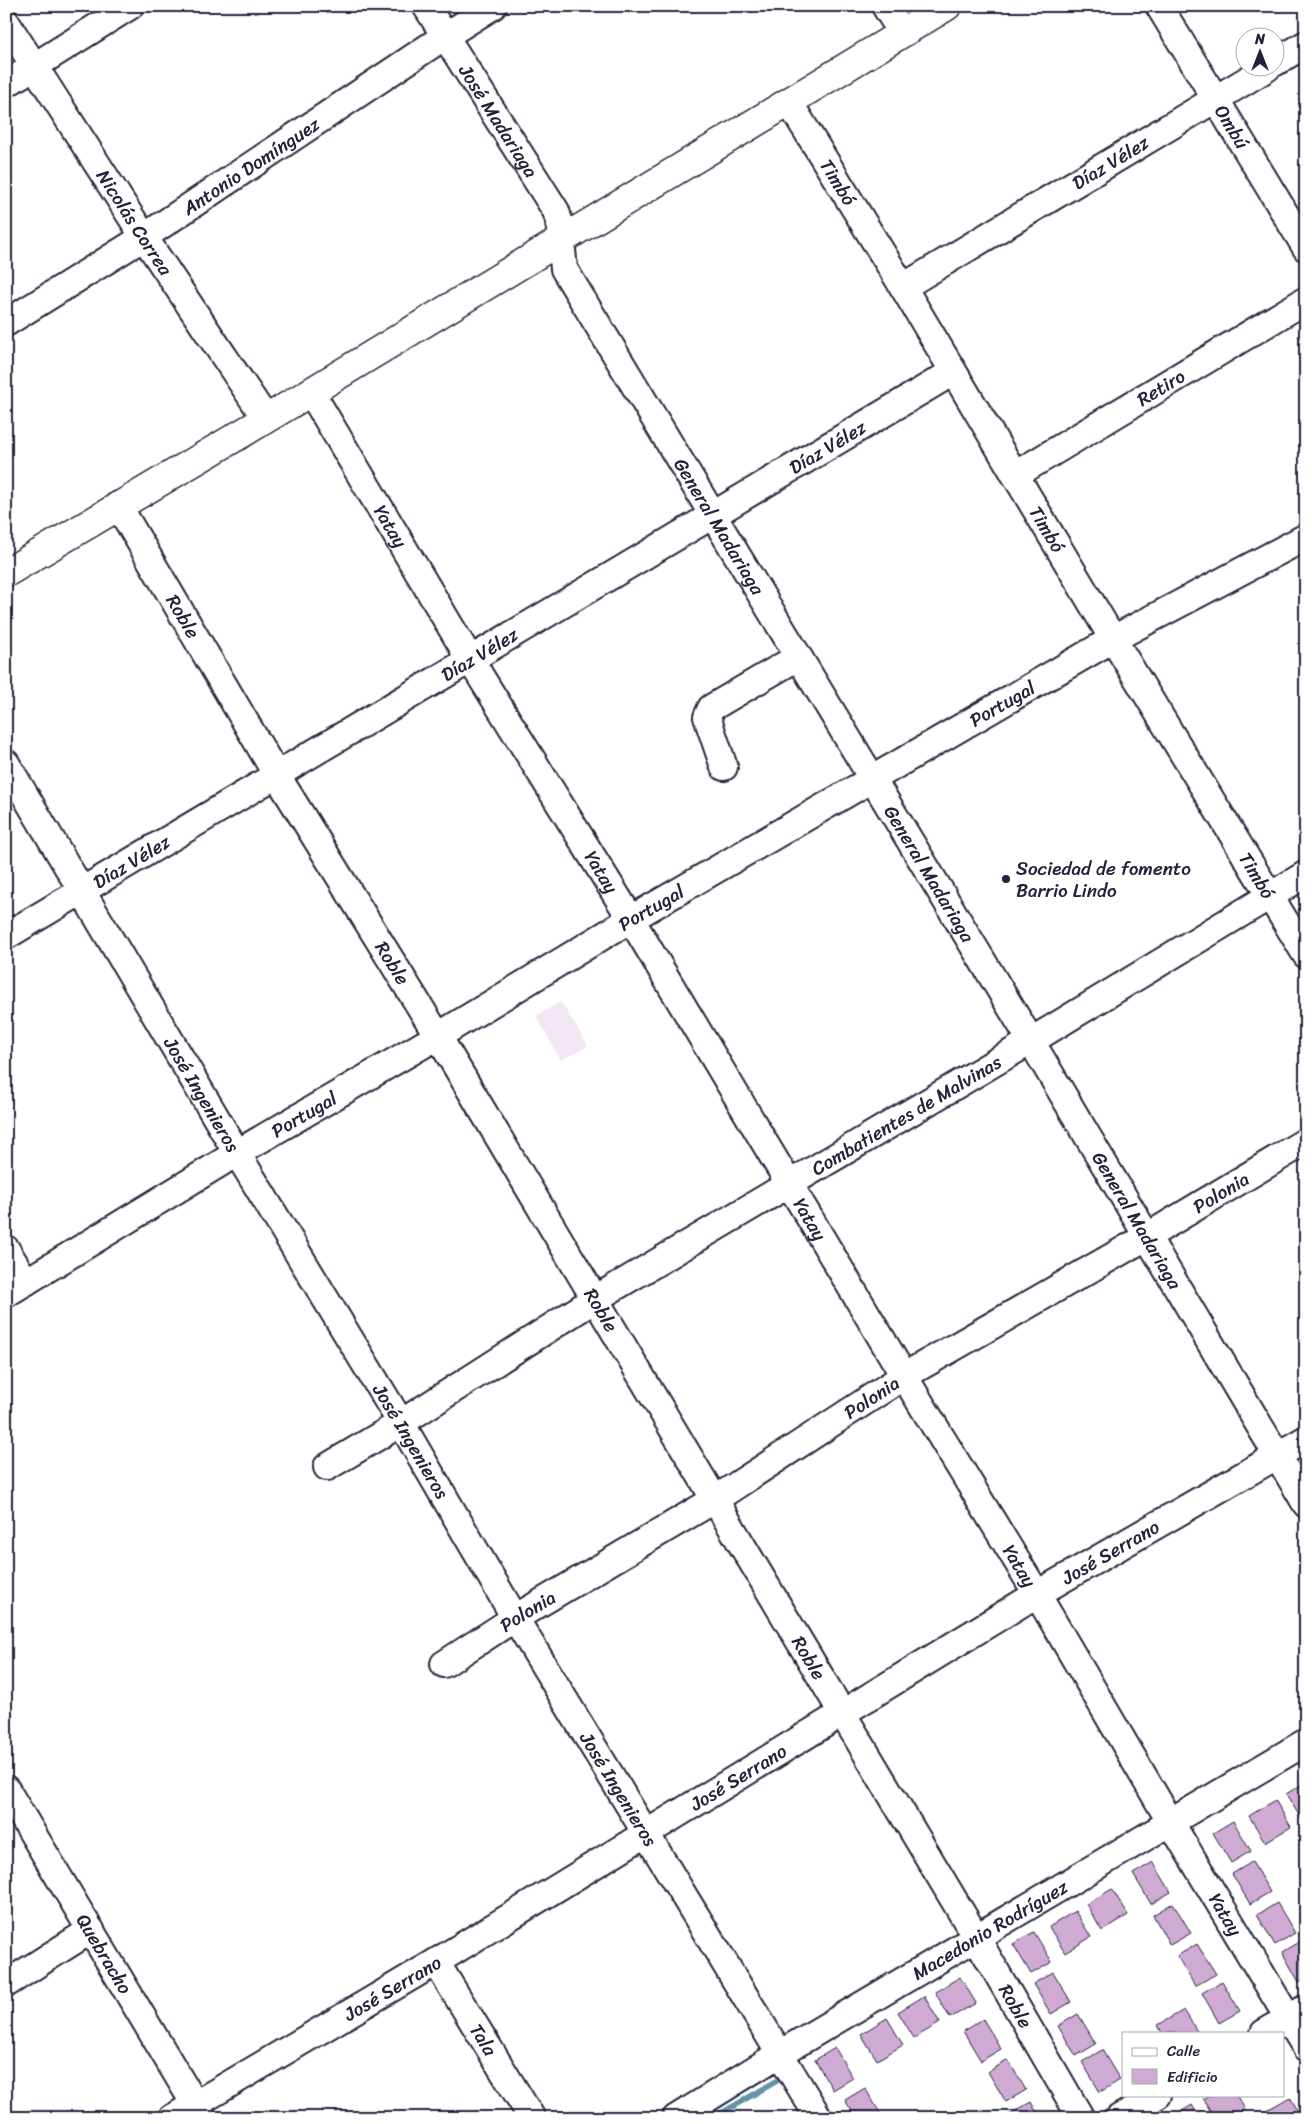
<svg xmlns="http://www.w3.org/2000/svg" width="1312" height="2124" viewBox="0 0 1312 2124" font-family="Sriracha,sans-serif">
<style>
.built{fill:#f1e6f2}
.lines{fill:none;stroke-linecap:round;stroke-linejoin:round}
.stream{stroke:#6493a8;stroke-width:5.5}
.building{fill:#cfabd4;stroke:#22223b}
.minor-casing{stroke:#22223b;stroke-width:30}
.major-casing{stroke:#22223b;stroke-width:31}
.minor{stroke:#fff;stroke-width:26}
.major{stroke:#fff;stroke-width:28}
.poi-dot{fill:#22223b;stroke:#fff;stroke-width:2}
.labels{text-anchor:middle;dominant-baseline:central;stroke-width:4;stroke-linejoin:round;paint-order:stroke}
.street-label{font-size:19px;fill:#22223b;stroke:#fff}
.poi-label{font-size:19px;fill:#22223b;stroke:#fff;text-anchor:start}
</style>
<rect width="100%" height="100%" fill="#fff"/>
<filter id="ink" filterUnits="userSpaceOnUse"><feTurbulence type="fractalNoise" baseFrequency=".02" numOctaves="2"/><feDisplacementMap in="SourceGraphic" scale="10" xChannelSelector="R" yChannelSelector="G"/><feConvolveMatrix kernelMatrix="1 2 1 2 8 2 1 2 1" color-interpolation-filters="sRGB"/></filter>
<g filter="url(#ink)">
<!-- built -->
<path class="built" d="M561,1002L588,1046L561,1060L536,1016Z"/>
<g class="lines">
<!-- stream -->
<path class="stream" d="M713,2118L780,2079"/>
</g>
<!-- building -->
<path class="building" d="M1306,1782V1818L1302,1820L1286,1794Z
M1275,1800L1291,1827L1265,1842L1249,1816Z
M1233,1821L1251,1851L1231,1863L1213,1833Z
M1153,1862L1171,1892L1151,1904L1133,1874Z
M1252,1862L1270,1892L1250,1904L1232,1874Z
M1112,1889L1128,1915L1102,1931L1086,1904Z
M1173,1903L1191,1933L1170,1945L1153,1915Z
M1277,1903L1295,1933L1275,1945L1257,1915Z
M1075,1911L1091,1937L1065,1953L1049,1927Z
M1034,1932L1052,1962L1031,1974L1013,1944Z
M1302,1940L1306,1947V1978L1299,1982L1282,1952Z
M1197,1944L1216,1974L1195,1986L1177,1956Z
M1053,1972L1071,2002L1051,2014L1033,1984Z
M960,1977L976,2003L950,2018L935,1992Z
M1222,1981L1240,2011L1219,2023L1202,1993Z
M924,1996L940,2023L914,2038L898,2012Z
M1184,2010L1198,2033H1162L1158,2025Z
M1078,2014L1096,2044L1076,2056L1058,2026Z
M887,2018L903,2045L877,2060L861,2034Z
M983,2019L1001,2049L981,2061L963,2031Z
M835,2048L853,2078L833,2090L815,2060Z
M1102,2050L1120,2080L1100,2092L1082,2062Z
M1008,2060L1026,2090L1006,2102L988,2072Z
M865,2088L883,2118H856L845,2100Z
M1209,2095H1236L1245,2109L1231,2118H1215L1203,2099Z
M1290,2097L1302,2118H1275L1269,2109Z
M1031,2102L1040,2118H1005V2117Z
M1192,2105L1200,2118H1171Z"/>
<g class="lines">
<defs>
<g id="minor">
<path id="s1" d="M426,6L556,211L559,221L564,269L1031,1041L1306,1504"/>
<path d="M885,6L902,33"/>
<path id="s2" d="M1159,6L1306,248"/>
<path id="s3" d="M6,22L144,237L266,419"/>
<path d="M1274,63L1306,44"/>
<path d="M6,84L130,6"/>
<path id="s4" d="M789,102L903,287L1113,639L1306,955"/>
<path id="s5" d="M903,287L1267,68"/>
<path id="s6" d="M6,323L144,237L445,36L493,6"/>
<path id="s7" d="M311,392L471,661L631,919L904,1376L1037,1594L1171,1823L1306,2048"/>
<path id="s8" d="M1015,475L1306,300"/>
<path id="s9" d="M118,505L276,774L438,1036L976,1937L1081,2118"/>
<path id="s10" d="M6,763L237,1153L401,1423L515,1618L819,2118"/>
<path d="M724,767L707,717L711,708L798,657"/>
<path id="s11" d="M6,936L953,372"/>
<path d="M6,1249L26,1282"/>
<path id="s12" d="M6,1294L237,1153L438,1036L631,919L1113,639L1306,537"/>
<path id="s13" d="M327,1467L401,1423L595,1299L1031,1041L1306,874"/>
<path id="s14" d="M444,1664L515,1618L714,1500L904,1376L1148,1236L1306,1141"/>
<path id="s15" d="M6,1789L203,2118"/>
<path id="s16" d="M436,1962L532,2118"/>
<path d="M6,1984L91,1930"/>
<path d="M1264,2033L1306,2008"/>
<path id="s17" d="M172,2118L436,1962L1037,1594L1306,1439"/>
<path id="s18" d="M676,2118L781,2053L1306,1742"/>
<path d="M1119,2118L1158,2095"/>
</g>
<path id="major" d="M6,573L266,419L947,6"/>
</defs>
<!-- minor casing -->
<use href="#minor" class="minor-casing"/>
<!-- major casing -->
<use href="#major" class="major-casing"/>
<!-- minor -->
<use href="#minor" class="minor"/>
<!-- major -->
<use href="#major" class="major"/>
</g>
</g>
<!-- markers -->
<circle class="poi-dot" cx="1006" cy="879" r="5"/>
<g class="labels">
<!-- street labels -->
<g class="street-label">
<text stroke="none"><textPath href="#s1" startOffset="136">José Madariaga</textPath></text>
<text stroke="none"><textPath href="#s2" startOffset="141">Ombú</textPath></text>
<text stroke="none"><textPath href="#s5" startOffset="242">Díaz Vélez</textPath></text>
<text stroke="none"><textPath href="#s6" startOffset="291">Antonio Domínguez</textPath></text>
<text stroke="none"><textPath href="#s4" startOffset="94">Timbó</textPath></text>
<text stroke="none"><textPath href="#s3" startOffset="238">Nicolás Correa</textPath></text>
<text stroke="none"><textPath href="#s8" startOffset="170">Retiro</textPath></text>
<text stroke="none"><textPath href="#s11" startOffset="956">Díaz Vélez</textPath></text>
<text stroke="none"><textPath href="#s7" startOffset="156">Yatay</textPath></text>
<text stroke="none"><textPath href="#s1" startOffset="602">General Madariaga</textPath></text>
<text stroke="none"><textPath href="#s4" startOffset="499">Timbó</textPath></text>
<text stroke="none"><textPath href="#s9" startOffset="129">Roble</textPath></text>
<text stroke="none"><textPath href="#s11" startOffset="551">Díaz Vélez</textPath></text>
<text stroke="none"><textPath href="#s12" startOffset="1158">Portugal</textPath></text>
<text stroke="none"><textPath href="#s11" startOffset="146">Díaz Vélez</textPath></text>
<text stroke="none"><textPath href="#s7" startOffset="561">Yatay</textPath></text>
<text stroke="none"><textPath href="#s1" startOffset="1008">General Madariaga</textPath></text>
<text stroke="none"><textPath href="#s4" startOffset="904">Timbó</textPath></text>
<text stroke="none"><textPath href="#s12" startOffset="752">Portugal</textPath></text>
<text stroke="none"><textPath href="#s9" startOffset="534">Roble</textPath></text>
<text stroke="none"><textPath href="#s10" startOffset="385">José Ingenieros</textPath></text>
<text stroke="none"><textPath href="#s12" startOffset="348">Portugal</textPath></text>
<text stroke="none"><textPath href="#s13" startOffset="678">Combatientes de Malvinas</textPath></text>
<text stroke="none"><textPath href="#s14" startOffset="909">Polonia</textPath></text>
<text stroke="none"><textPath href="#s7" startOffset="966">Yatay</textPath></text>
<text stroke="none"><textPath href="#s1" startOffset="1412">General Madariaga</textPath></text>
<text stroke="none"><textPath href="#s9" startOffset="939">Roble</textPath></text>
<text stroke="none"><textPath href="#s14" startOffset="504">Polonia</textPath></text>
<text stroke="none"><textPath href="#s10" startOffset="790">José Ingenieros</textPath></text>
<text stroke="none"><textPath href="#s17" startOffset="1096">José Serrano</textPath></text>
<text stroke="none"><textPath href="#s7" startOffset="1371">Yatay</textPath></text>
<text stroke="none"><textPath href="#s14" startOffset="99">Polonia</textPath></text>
<text stroke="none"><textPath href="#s9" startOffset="1344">Roble</textPath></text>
<text stroke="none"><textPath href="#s17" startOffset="661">José Serrano</textPath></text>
<text stroke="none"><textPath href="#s10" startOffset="1195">José Ingenieros</textPath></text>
<text stroke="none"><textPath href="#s7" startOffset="1776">Yatay</textPath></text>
<text stroke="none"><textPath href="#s18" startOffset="366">Macedonio Rodríguez</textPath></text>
<text stroke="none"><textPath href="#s15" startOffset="192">Quebracho</textPath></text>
<text stroke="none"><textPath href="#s17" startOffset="256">José Serrano</textPath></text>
<text stroke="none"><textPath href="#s9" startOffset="1749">Roble</textPath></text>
<text stroke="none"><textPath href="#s16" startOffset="91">Tala</textPath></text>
</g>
<!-- poi labels -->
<g class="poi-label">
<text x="1016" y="868">Sociedad de fomento<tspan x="1016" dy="22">Barrio Lindo</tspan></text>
</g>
</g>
<!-- margin -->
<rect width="1312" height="2124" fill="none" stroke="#fff" stroke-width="25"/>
<rect x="12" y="12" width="1287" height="2099" fill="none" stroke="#22223b" stroke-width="2" filter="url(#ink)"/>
<!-- legend -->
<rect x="1122" y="2032" width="162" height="65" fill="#ffffff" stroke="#a7a7b1"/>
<rect x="1132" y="2048" width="25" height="8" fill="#ffffff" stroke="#a7a7b1"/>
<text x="1167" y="2056" font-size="15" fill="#22223b">Calle</text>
<rect x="1132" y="2069" width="25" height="15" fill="#cfabd4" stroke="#a7a7b1"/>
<text x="1167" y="2082" font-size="15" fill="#22223b">Edificio</text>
<!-- north arrow -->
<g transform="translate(1260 52)"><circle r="24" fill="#ffffff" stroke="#a7a7b1"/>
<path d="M0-4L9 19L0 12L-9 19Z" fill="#22223b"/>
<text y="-8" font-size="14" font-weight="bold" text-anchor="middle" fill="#22223b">N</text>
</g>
</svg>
